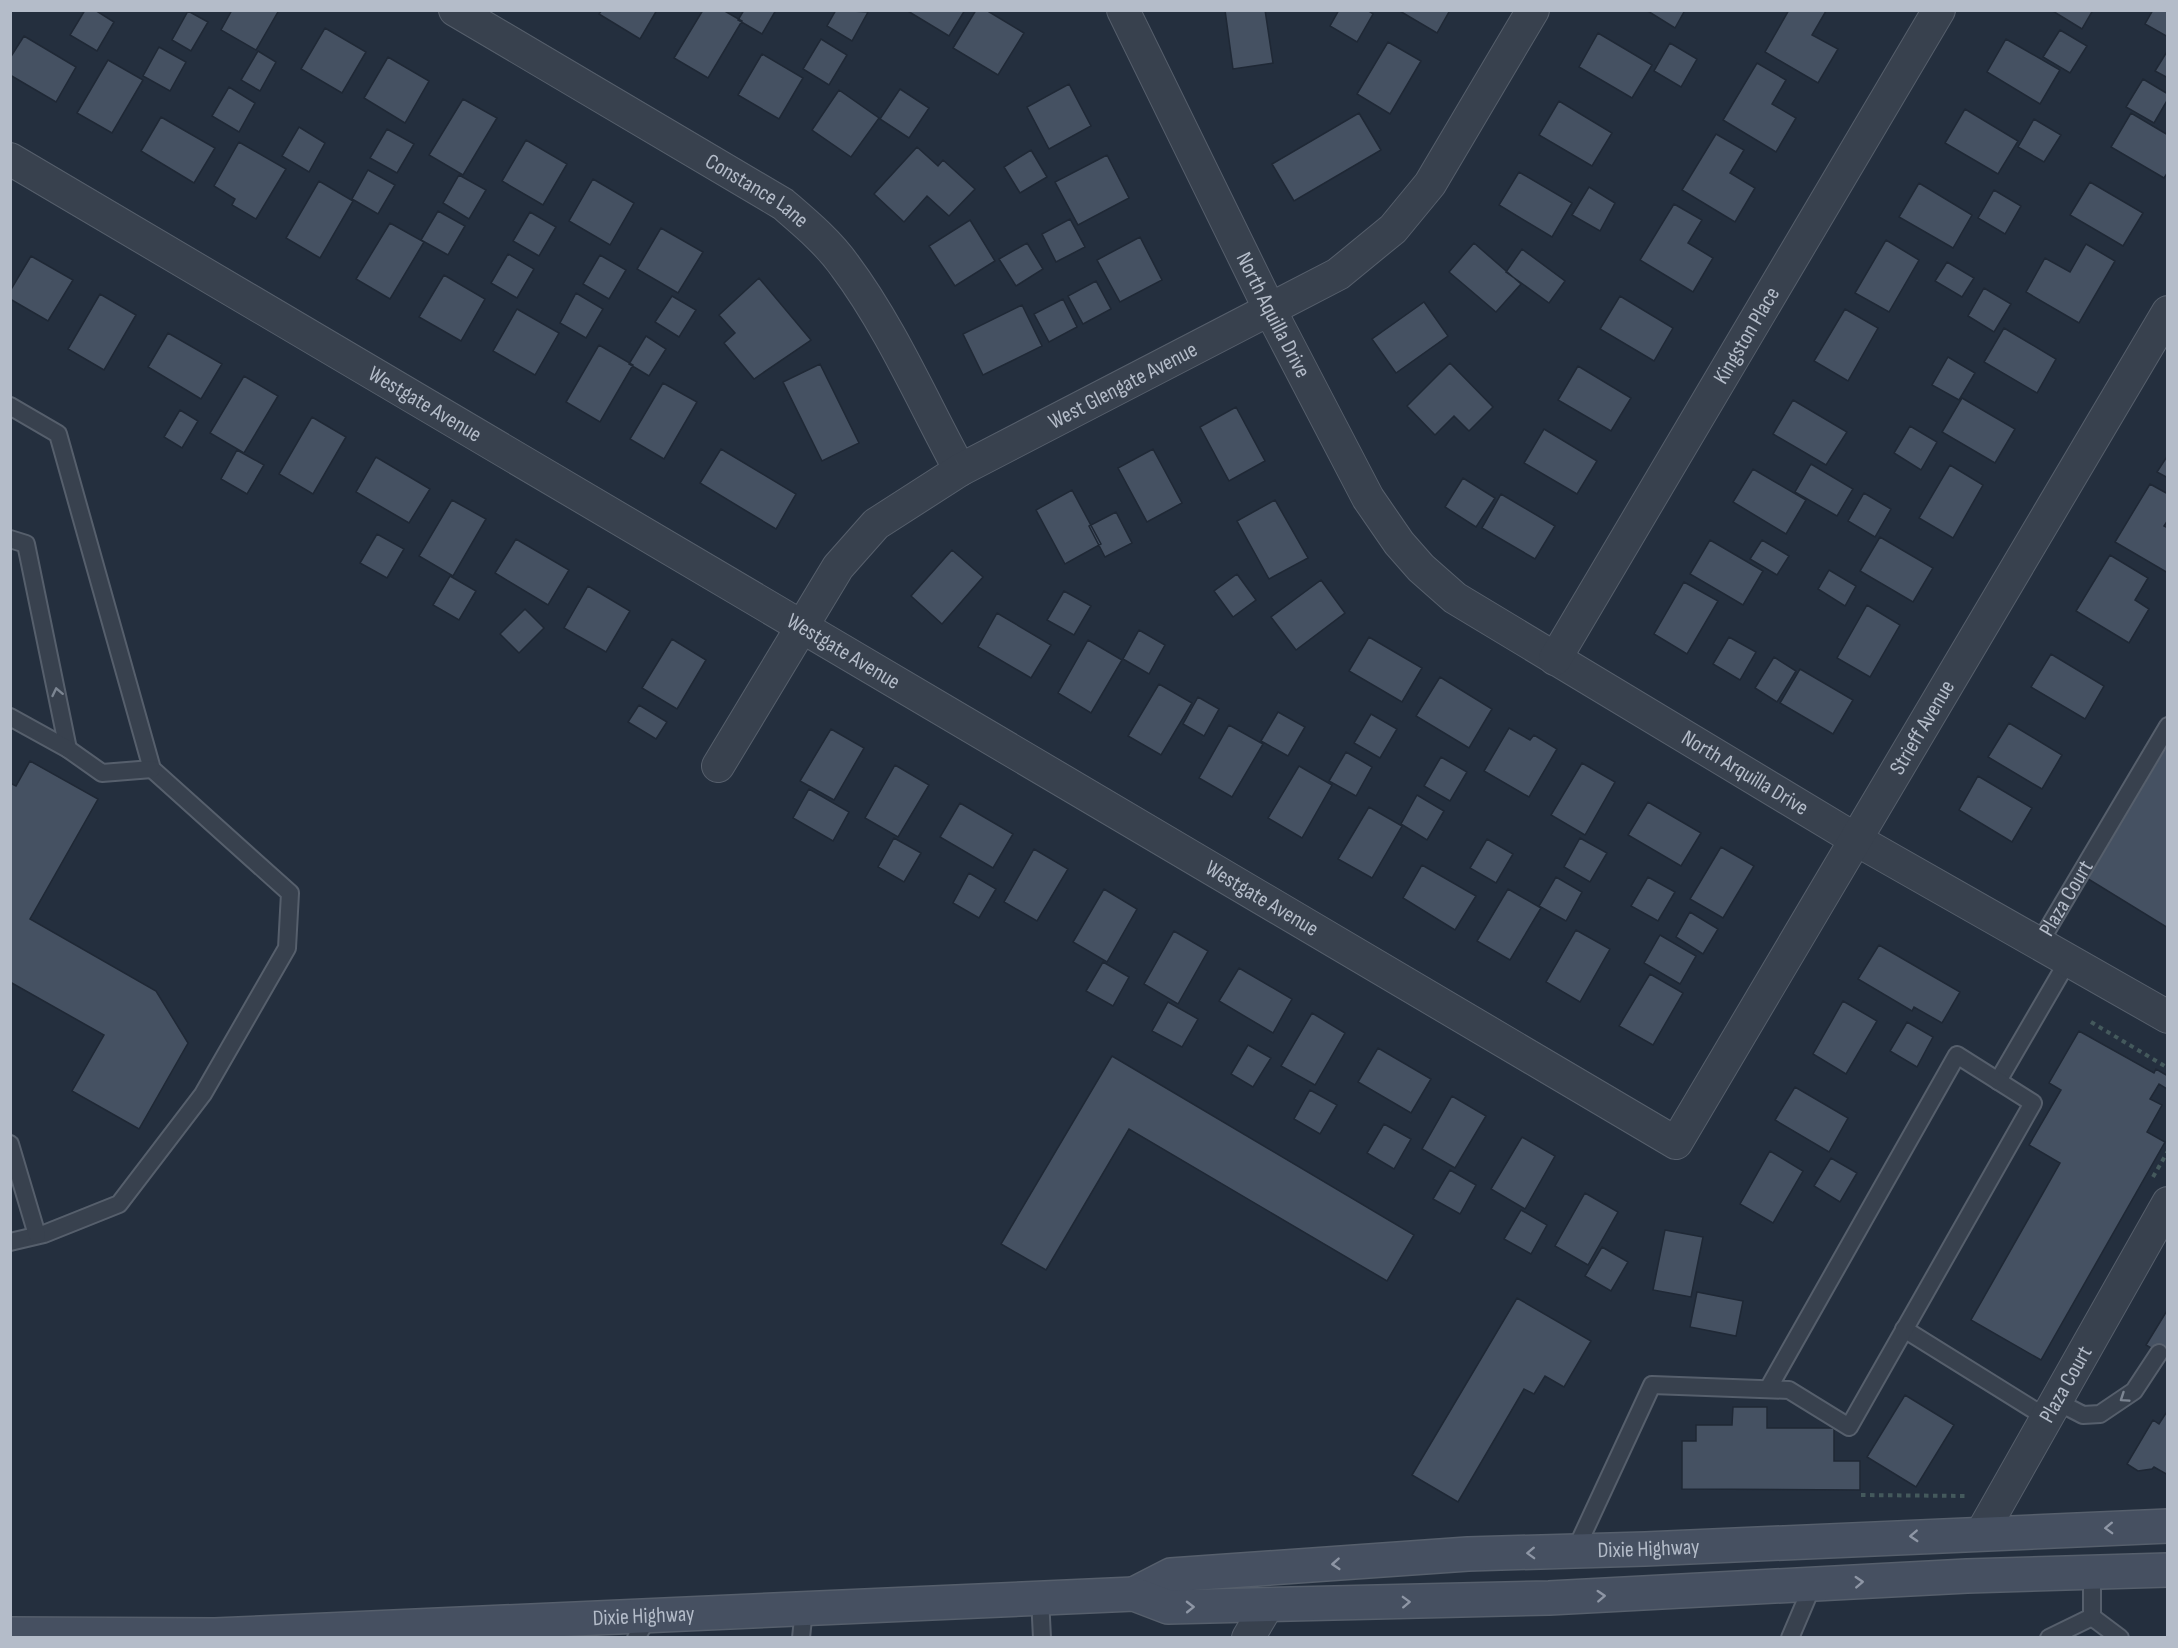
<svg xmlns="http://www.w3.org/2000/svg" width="2178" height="1648" viewBox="0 0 2178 1648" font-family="'Sofia Sans Condensed',sans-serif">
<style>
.building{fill:#455162;stroke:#1f2835;stroke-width:1.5}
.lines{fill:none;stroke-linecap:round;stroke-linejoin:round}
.lane-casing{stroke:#565f6c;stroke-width:20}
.street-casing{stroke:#565f6c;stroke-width:34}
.secondary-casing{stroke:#565f6c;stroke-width:36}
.path{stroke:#44595c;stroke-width:4;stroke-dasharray:4.5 4.5;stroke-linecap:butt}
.lane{stroke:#38414e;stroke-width:16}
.street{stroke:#38414e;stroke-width:32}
.secondary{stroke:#465061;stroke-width:33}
.oneway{stroke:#7c8592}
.oneway2{stroke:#8e96a5}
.labels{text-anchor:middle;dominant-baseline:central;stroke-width:4.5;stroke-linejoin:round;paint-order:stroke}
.street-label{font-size:22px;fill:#b4bcc9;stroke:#1d2633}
</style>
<rect width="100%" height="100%" fill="#242f3e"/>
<!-- building -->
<path class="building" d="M85,10H95L114,22L97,51L70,35Z
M232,10H279L256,50L221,30Z
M602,10H657L640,39L599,14Z
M703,10H723L742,21L708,78L674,58Z
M744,10H776L762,34L738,20Z
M836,10L868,12L852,41L827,26Z
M906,10H965L949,36Z
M976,10H986L1024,33L998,75L953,48Z
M1225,10H1265L1273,63L1233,69Z
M1339,10H1367L1373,14L1357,42L1330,26Z
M1398,10H1450L1437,33Z
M1646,10H1685L1675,28Z
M1789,10L1826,11L1812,35L1838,49L1818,83L1765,52Z
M2051,10H2093L2082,29Z
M2153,10H2168V37L2145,24Z
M188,11L208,22L191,51L172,40Z
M325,28L366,52L342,93L301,69Z
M2060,30L2087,46L2070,73L2043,57Z
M1598,33L1652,65L1632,98L1579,67Z
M24,36L76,67L56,102L10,75V58Z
M821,39L847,55L829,85L803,69Z
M2006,39L2060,70L2040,104L1987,72Z
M1388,42L1421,61L1390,114L1357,94Z
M1670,43L1697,59L1681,87L1654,71Z
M159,47L186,62L170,91L143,76Z
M2168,50V78L2155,71Z
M258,51L276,62L260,91L241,80Z
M762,54L803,78L779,119L738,95Z
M388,57L429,81L405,123L364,98Z
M108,60L143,80L112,133L77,113Z
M1757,63L1786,80L1772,104L1796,118L1776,152L1723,120Z
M2143,79L2168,94V99L2154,123L2126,107Z
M1069,84L1091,126L1049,149L1027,107Z
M229,87L255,103L239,132L212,116Z
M900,89L929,108L909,138L880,119Z
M839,90L879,118L851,157L812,130Z
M463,99L497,118L463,175L429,155Z
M1559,101L1612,133L1592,166L1539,135Z
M1965,109L2018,141L1998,174L1945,143Z
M1359,113L1381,150L1294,201L1272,164Z
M2131,113L2168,135V172L2164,178L2111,147Z
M161,117L215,148L194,183L141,151Z
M2034,119L2061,135L2044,162L2018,147Z
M299,127L325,143L309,172L282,156Z
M387,129L414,144L397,173L370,158Z
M1716,134L1744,150L1730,173L1755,188L1735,222L1682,190Z
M526,140L567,164L543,205L502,181Z
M239,142L286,169L256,219L232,205L235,199L214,186Z
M917,147L938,166L943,160L975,189L949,216L927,196L904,222L874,194Z
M1031,150L1047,177L1020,193L1004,167Z
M1107,155L1129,198L1078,225L1055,182Z
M368,170L395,185L378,214L352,199Z
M1519,172L1572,203L1552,237L1499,205Z
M459,175L486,190L469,219L443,203Z
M593,179L634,203L610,245L569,221Z
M319,181L353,201L320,258L286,238Z
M2090,182L2143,213L2123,246L2070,215Z
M1919,183L1972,215L1953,248L1899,217Z
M1589,187L1615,203L1600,231L1572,215Z
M1994,190L2021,206L2005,234L1978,218Z
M1674,204L1702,220L1688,243L1713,258L1693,292L1640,260Z
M438,211L465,226L448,255L421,240Z
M530,212L556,227L539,256L513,241Z
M1070,219L1085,247L1056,262L1042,234Z
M970,220L995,261L955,286L929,246Z
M390,223L424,242L390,299L356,279Z
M661,228L703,252L678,293L637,269Z
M1140,237L1162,280L1120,302L1097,260Z
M1886,240L1919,260L1889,312L1855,293Z
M1027,243L1043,269L1016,286L999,259Z
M1474,243L1521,284L1496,312L1449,272Z
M2086,244L2115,261L2079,323L2026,292L2045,258L2070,272Z
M1522,249L1565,281L1549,303L1506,272Z
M508,254L534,269L517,298L491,283Z
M600,255L626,270L609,299L583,284Z
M31,256L73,280L48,321L10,299V291Z
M1947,262L1974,278L1962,297L1935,281Z
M444,275L485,299L461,341L419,317Z
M759,278L811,340L754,379L724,343L735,333L719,315Z
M1096,281L1111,309L1083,324L1068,296Z
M1984,288L2011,304L1994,332L1968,316Z
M576,293L603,309L586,338L560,323Z
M100,294L136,315L104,370L68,349Z
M672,296L696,310L679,337L655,322Z
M1620,296L1673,328L1654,361L1600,329Z
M1063,299L1077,327L1049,342L1034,314Z
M1424,302L1448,336L1396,373L1372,339Z
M1022,305L1042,346L983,375L963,334Z
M517,309L559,333L535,375L493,351Z
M1845,309L1878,328L1848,381L1814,361Z
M2004,328L2056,359L2037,393L1984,362Z
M168,333L222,364L201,399L148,367Z
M646,336L666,349L649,376L629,364Z
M599,345L633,365L600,422L566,402Z
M1948,357L1975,373L1959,400L1932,385Z
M1450,363L1493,407L1469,431L1454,416L1435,435L1407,406Z
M820,364L859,443L822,461L783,382Z
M1578,366L1631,398L1611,431L1558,400Z
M244,376L278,396L244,453L210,433Z
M663,383L697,402L664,459L630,439Z
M1962,398L2015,429L1995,463L1942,432Z
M1793,400L1847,432L1826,465L1773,434Z
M1236,407L1265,461L1229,481L1200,427Z
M180,410L198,421L182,448L164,437Z
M312,417L346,437L313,494L279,474Z
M1910,426L1937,442L1921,470L1894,453Z
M1544,429L1597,461L1577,494L1524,463Z
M721,449L796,494L776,529L700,483Z
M1153,449L1182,503L1147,522L1118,468Z
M237,450L264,465L247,494L221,479Z
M2168,455V478L2157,472Z
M376,457L430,489L409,523L356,492Z
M1811,464L1853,489L1837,516L1795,492Z
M1950,465L1983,485L1953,538L1919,518Z
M1753,469L1806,500L1786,534L1733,502Z
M1463,478L1495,498L1476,527L1445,507Z
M2150,484L2168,494V520L2164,526L2168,528V573L2115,542Z
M1072,490L1101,544L1065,564L1036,510Z
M1864,493L1891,509L1875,537L1848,521Z
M1501,494L1555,526L1535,559L1482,528Z
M452,500L486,519L453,576L419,556Z
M1275,500L1308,558L1269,579L1237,521Z
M1116,512L1132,543L1105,557L1089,526Z
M377,534L404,549L387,578L360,563Z
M1880,537L1933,568L1913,602L1860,571Z
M516,539L569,570L548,605L495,573Z
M1710,540L1763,571L1743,605L1690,574Z
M1762,540L1789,556L1777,575L1750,559Z
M952,550L983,577L942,624L911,596Z
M2110,555L2148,578L2135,600L2149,609L2129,643L2076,611Z
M1829,570L1856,586L1845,606L1818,589Z
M1237,574L1256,600L1233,617L1214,591Z
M450,576L476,591L459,620L433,605Z
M1321,580L1345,613L1296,650L1271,617Z
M1684,582L1718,601L1687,654L1654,634Z
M588,586L630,611L606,652L564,628Z
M1064,591L1091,606L1074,635L1047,620Z
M1867,605L1900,625L1870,677L1837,658Z
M525,609L544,628L519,653L500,634Z
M997,613L1051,645L1031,678L978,647Z
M1139,630L1165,645L1149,674L1123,659Z
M1369,637L1422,668L1402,702L1349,671Z
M1729,637L1756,652L1740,680L1713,664Z
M672,639L706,660L677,709L642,688Z
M1088,640L1122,660L1091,713L1058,693Z
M2051,654L2104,686L2085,719L2031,687Z
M1774,657L1796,671L1777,702L1755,688Z
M1800,669L1853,700L1833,734L1780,703Z
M1440,677L1492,709L1469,748L1416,716Z
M1159,684L1192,703L1161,755L1128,736Z
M1198,697L1219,709L1204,736L1183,724Z
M639,705L667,722L656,739L628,722Z
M1278,712L1305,727L1288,756L1261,741Z
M1371,714L1397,729L1380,758L1354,743Z
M2009,723L2062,755L2042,789L1988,757Z
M1229,725L1263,744L1232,797L1199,778Z
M1509,728L1530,740L1534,735L1557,749L1529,797L1484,771Z
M831,729L864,748L834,800L800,781Z
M2168,738V928L2085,877Z
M1346,752L1372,767L1356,796L1329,781Z
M1441,757L1467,772L1450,801L1424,786Z
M30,761L98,799L30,919L156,991L188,1043L139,1129L72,1091L104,1035L10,982V783L16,786Z
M1582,763L1615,782L1585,835L1551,815Z
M895,765L929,785L898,837L865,818Z
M1299,766L1332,785L1302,838L1268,818Z
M1978,776L2032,808L2012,842L1959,810Z
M809,789L849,812L833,841L793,818Z
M1417,795L1444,811L1427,840L1401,824Z
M1648,802L1701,833L1681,866L1628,835Z
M960,803L1013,834L993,868L940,837Z
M1369,807L1402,826L1372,878L1338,859Z
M894,838L921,853L904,882L878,867Z
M1580,838L1607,853L1590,882L1564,867Z
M1487,839L1513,854L1496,883L1470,868Z
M1721,847L1754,866L1723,918L1690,899Z
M1034,849L1068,869L1037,921L1004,902Z
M1422,865L1476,896L1455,930L1403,898Z
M969,873L996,889L979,918L953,903Z
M1556,877L1582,892L1566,921L1539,906Z
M1648,877L1675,892L1658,921L1631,906Z
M1104,889L1137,909L1107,962L1073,942Z
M1508,889L1541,908L1510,960L1477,941Z
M1690,912L1718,929L1703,954L1676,937Z
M1576,930L1610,949L1580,1002L1546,982Z
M1174,931L1208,951L1178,1004L1144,984Z
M1660,935L1696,956L1680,984L1644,963Z
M1879,945L1960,992L1942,1023L1914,1007L1912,1011L1858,979Z
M1103,962L1129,977L1113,1006L1086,991Z
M1239,968L1292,999L1273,1033L1219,1001Z
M1650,974L1683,993L1653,1045L1619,1026Z
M1843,1001L1877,1021L1846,1074L1813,1054Z
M1168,1002L1198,1019L1182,1047L1152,1031Z
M1312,1013L1345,1033L1315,1085L1281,1066Z
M1907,1022L1933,1037L1917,1067L1890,1051Z
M2079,1031L2154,1073L2156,1069L2168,1076L2167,1089L2159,1084L2150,1099L2162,1105L2147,1132L2165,1142L2041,1360L1971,1320L2060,1163L2029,1145L2061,1090L2049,1083Z
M1248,1045L1271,1058L1253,1087L1231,1074Z
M1378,1048L1431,1079L1411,1113L1358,1082Z
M1112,1056L1414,1235L1387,1281L1129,1129L1046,1270L1001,1244Z
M1795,1087L1848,1118L1829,1152L1775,1120Z
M1310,1090L1337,1105L1320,1134L1294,1119Z
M1452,1096L1486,1116L1455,1168L1422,1149Z
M1384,1124L1411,1139L1394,1169L1367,1153Z
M1522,1137L1555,1156L1525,1209L1491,1189Z
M1770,1151L1803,1171L1773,1223L1740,1204Z
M1831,1158L1857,1173L1840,1202L1814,1186Z
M1450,1170L1476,1185L1460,1214L1433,1199Z
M1585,1193L1618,1212L1588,1265L1555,1246Z
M1521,1210L1547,1225L1531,1254L1504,1239Z
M1665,1230L1703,1237L1691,1297L1653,1290Z
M1602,1247L1628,1262L1611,1291L1585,1276Z
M1697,1292L1743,1301L1736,1336L1690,1327Z
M1517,1298L1591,1341L1564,1387L1545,1376L1534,1394L1524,1389L1458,1502L1412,1475Z
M2168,1309V1358L2146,1345Z
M1905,1395L1954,1425L1916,1487L1867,1457Z
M1733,1407H1767V1428H1834V1461H1860V1490L1682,1489V1441H1696V1425H1732Z
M2168,1410V1475L2154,1467L2152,1469L2138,1471L2127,1464L2153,1420L2159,1424Z"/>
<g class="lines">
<defs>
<g id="lane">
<path d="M10,406L58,434L152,769L290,893L287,948L203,1094L119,1204L44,1234L10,1242"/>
<path d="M10,539L26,544L68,749"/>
<path d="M10,717L68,749L102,773L152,769"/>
<path id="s1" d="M2040,942L2168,726"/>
<path d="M1998,1081L2069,959"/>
<path d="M10,1144L37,1235"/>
<path d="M1904,1329L2047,1418"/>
<path d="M2056,1401L2083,1415L2100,1414L2134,1391L2159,1353"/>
<path d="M1575,1551L1652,1385L1789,1390L1849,1427L2033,1103L1957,1055L1768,1389"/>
<path d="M1040,1598L1042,1638"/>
<path d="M2092,1617L2120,1638"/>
<path d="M636,1638L649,1616"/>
<path d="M801,1638L804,1609"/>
<path d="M1790,1638L1813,1584"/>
<path d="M2049,1638L2092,1617V1571"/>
</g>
<g id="street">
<path id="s2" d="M455,10L783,204C805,223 828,242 845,266C890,326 924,404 960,470"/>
<path id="s3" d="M1123,10L1269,308L1368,498L1399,543L1421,568L1455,598L1855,839L2168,1017"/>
<path id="s4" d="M10,159L1676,1143L2168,312"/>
<path id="s5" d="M1555,659L1939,10"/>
<path id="s6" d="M718,766L838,567L876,524L960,470L1338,274L1393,229L1430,184L1533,10"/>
<path id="s7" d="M1981,1534L2168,1203"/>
<path d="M1248,1638L1267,1606"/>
</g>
<g id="secondary">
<path id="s8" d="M1134,1594L1171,1575L1468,1554L1645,1549L2168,1526"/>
<path id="s9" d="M10,1634L215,1635L1134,1594L1168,1607L1549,1598L1967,1576L2168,1570"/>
</g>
</defs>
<!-- lane casing -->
<use href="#lane" class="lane-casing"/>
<!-- street casing -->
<use href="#street" class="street-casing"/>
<!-- secondary casing -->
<use href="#secondary" class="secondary-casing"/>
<!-- path -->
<path class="path" d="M2091,1022L2168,1068
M2153,1177L2168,1151
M1861,1495L1968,1496"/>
<!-- lane -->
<use href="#lane" class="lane"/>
<!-- street -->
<use href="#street" class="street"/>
<!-- secondary -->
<use href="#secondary" class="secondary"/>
</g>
<!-- one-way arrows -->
<defs><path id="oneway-chevron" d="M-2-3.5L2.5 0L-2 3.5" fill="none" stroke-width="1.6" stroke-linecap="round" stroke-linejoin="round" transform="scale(1.5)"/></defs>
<g class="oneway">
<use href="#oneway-chevron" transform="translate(57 692) rotate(-102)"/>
<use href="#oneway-chevron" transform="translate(2124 1398) rotate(146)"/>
</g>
<g class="oneway2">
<use href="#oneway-chevron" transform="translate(2109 1528) rotate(178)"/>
<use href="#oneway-chevron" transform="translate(1914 1536) rotate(177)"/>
<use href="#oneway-chevron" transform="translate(1531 1553) rotate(178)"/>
<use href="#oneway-chevron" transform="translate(1336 1564) rotate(176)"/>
<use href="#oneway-chevron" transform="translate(1859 1582) rotate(-3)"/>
<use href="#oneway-chevron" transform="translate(1601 1596) rotate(-3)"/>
<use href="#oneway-chevron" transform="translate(1406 1602) rotate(-2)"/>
<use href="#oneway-chevron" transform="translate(1190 1607) rotate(-1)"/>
</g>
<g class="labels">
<!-- street labels -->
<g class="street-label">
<text stroke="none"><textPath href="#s2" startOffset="352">Constance Lane</textPath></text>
<text stroke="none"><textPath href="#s3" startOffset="340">North Aquilla Drive</textPath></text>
<text stroke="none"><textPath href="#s5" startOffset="376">Kingston Place</textPath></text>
<text stroke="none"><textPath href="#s6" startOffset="573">West Glengate Avenue</textPath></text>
<text stroke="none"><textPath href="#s4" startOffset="482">Westgate Avenue</textPath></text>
<text stroke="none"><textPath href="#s4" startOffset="968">Westgate Avenue</textPath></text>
<text stroke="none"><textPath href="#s4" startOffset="2418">Strieff Avenue</textPath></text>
<text stroke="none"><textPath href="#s3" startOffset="1018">North Arquilla Drive</textPath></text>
<text stroke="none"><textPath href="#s4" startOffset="1454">Westgate Avenue</textPath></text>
<text stroke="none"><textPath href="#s1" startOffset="51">Plaza Court</textPath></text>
<text stroke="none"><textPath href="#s7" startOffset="172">Plaza Court</textPath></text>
<text stroke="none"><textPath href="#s8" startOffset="520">Dixie Highway</textPath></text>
<text stroke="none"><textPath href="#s9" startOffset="634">Dixie Highway</textPath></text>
</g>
</g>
<!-- border -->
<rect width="2178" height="1648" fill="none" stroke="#b4bcc9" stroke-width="24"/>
</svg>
